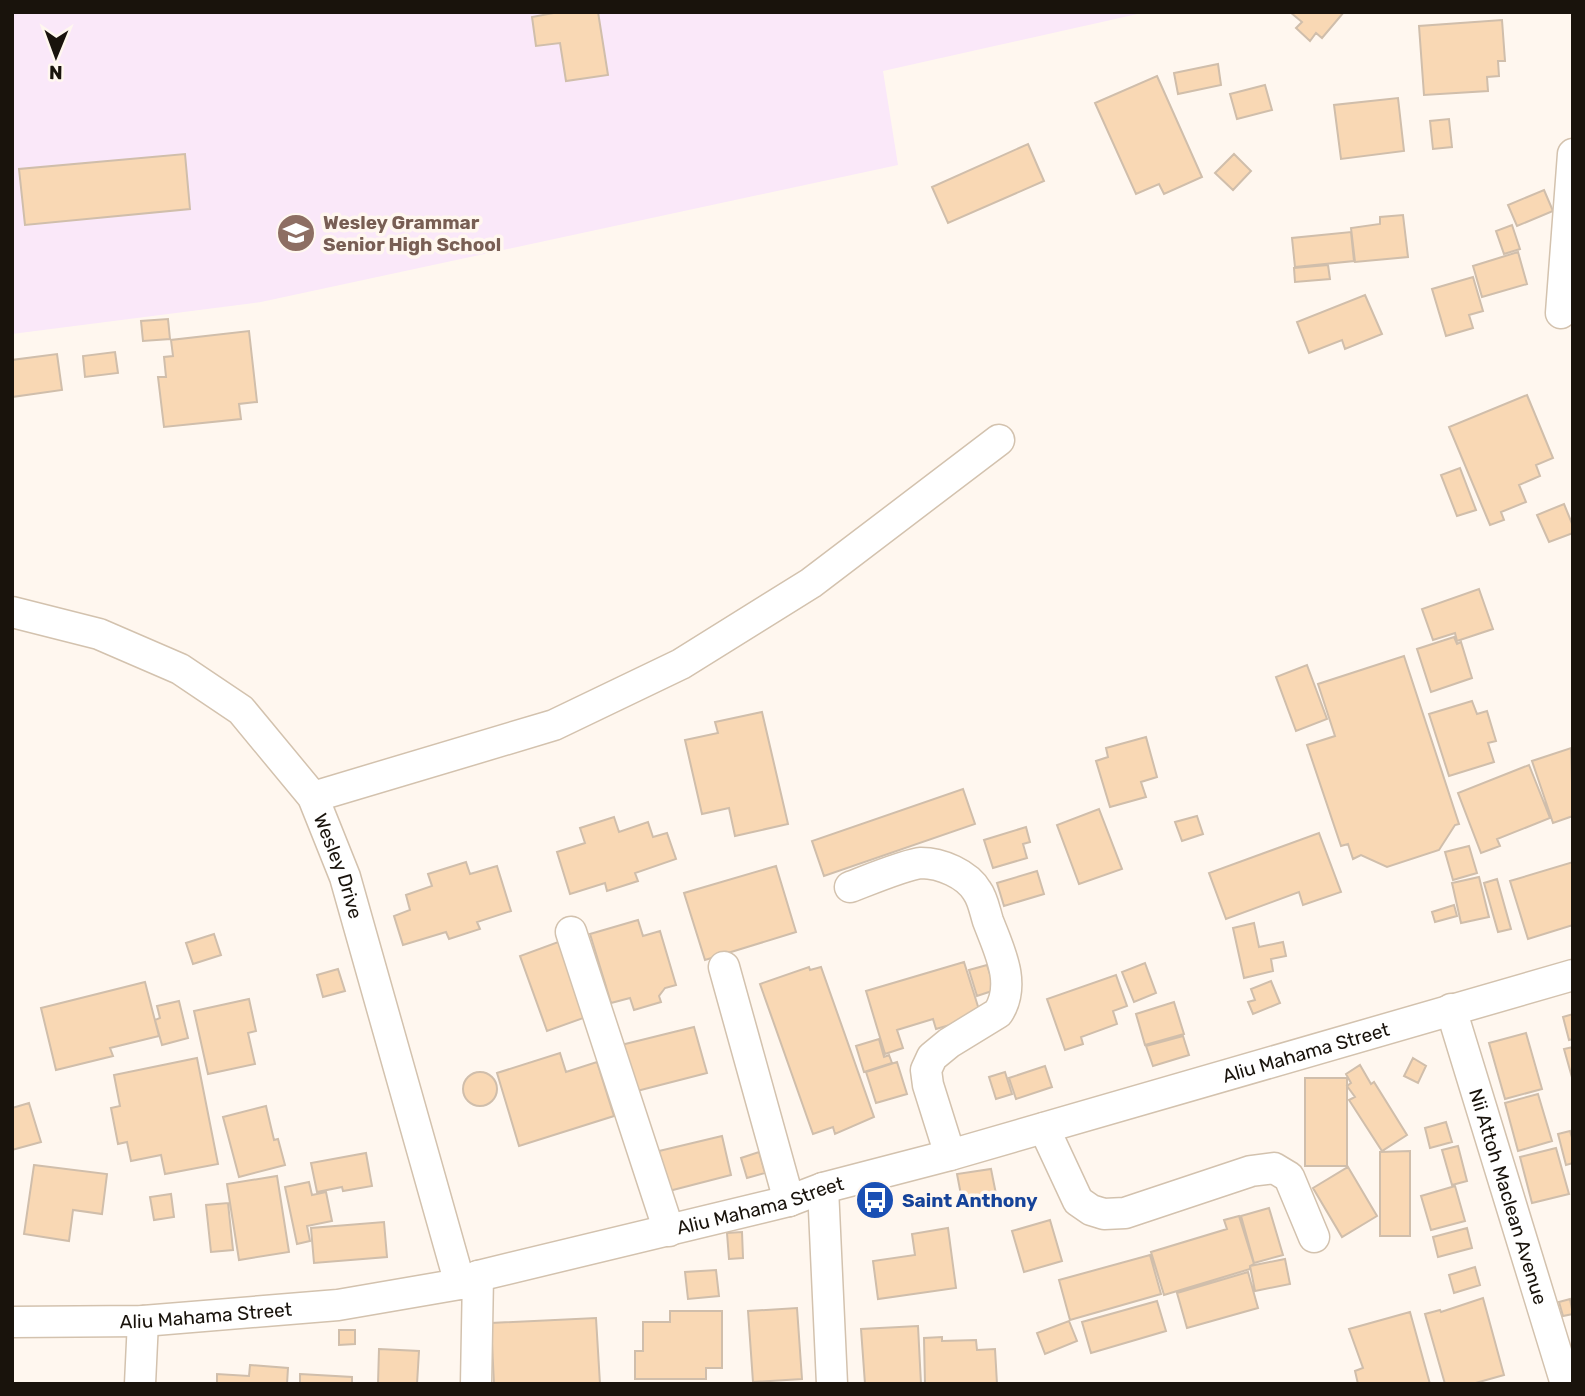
<svg xmlns="http://www.w3.org/2000/svg" width="1585" height="1396" viewBox="0 0 1585 1396" font-family="Rubik,sans-serif">
<style>
.education{fill:#fae8f9}
.building{fill:#f9d8b4;stroke:#d0beab;stroke-width:2}
.lines{fill:none;stroke-linecap:round;stroke-linejoin:round}
.minor-casing{stroke:#d3c2ae;stroke-width:33}
.minor{stroke:#fff;stroke-width:30}
.labels{text-anchor:middle;dominant-baseline:central;stroke-width:7;stroke-linejoin:round;paint-order:stroke}
.education-label{font-size:19px;font-weight:bold;fill:#785e54;stroke:#fff7ef;text-anchor:start}
.street-label{font-size:19px;fill:#19130c;stroke:#fff7ef}
.transit-label{font-size:19px;font-weight:bold;fill:#164399;stroke:#fff7ef;text-anchor:start}
</style>
<rect width="100%" height="100%" fill="#fff7ef"/>
<!-- education -->
<path class="education" d="M12,12H1142V13L883,71L898,165L261,302L12,334Z"/>
<!-- building -->
<path class="building" d="M598,12L608,75L566,81L560,43L536,46L532,17L559,12Z
M1290,12H1344L1322,38L1316,33L1310,41L1296,28L1302,22Z
M1502,20L1505,61H1498L1499,76L1487,77L1488,91L1424,95L1419,26Z
M1218,64L1221,85L1178,94L1174,73Z
M1157,76L1202,177L1164,194L1159,184L1136,194L1095,103Z
M1265,85L1272,110L1237,119L1230,94Z
M1398,98L1404,151L1341,159L1334,105Z
M1449,119L1452,147L1433,149L1430,121Z
M1028,144L1044,181L948,223L932,187Z
M185,154L190,209L25,225L19,169Z
M1234,154L1251,171L1233,190L1215,173Z
M1544,190L1553,211L1517,226L1508,205Z
M1403,215L1408,257L1355,262L1351,228L1380,224V217Z
M1512,225L1520,249L1504,254L1496,231Z
M1351,232L1354,261L1295,267L1292,238Z
M1518,252L1527,284L1482,297L1473,266Z
M1328,265L1330,279L1295,282L1294,268Z
M1473,277L1483,311L1469,315L1473,328L1446,336L1432,289Z
M1365,295L1382,334L1345,349L1342,340L1309,353L1297,322Z
M168,319L170,339L143,341L141,321Z
M249,331L257,402L239,404L241,419L164,427L158,377H166L164,357L173,356L171,340Z
M115,352L118,373L85,377L83,356Z
M57,354L62,390L12,397V360Z
M1527,395L1553,458L1536,465L1540,476L1519,485L1526,502L1501,512L1504,520L1490,525L1449,427Z
M1460,468L1476,510L1457,516L1441,475Z
M1564,504L1573,526V533L1549,542L1537,515Z
M1479,589L1493,629L1457,641L1455,633L1433,640L1422,609Z
M1454,637L1457,644L1461,642L1472,678L1431,692L1417,649Z
M1404,656L1459,824L1455,825L1439,850L1387,867L1361,855L1353,859L1348,844L1341,846L1307,745L1335,736L1318,684Z
M1307,665L1327,719L1296,731L1276,677Z
M1472,701L1477,714L1487,711L1496,741L1488,743L1494,762L1449,776L1429,714Z
M762,712L788,824L735,836L729,808L702,814L685,740L718,733L715,722Z
M1146,737L1157,777L1141,782L1146,797L1110,807L1096,761L1108,757L1106,748Z
M1571,748L1573,816L1553,823L1532,761Z
M1529,765L1550,818L1497,839L1500,846L1481,853L1458,793Z
M963,789L975,824L824,876L812,841Z
M1099,809L1122,869L1079,884L1057,825Z
M1197,816L1203,834L1182,841L1175,822Z
M614,817L619,832L648,822L653,837L667,833L676,859L635,873L638,881L607,891L605,883L570,894L557,852L585,843L580,828Z
M1026,827L1030,842L1023,844L1027,858L993,868L984,840Z
M1319,833L1341,892L1303,905L1299,892L1226,919L1209,873Z
M1469,846L1477,873L1453,880L1445,852Z
M466,862L470,874L497,866L511,911L477,922L480,929L449,939L446,932L403,945L394,916L410,910L406,895L432,886L428,874Z
M1573,862V925L1528,939L1510,881Z
M776,866L796,932L705,960L684,893Z
M1037,871L1044,894L1004,906L997,883Z
M1479,877L1489,917L1461,923L1452,883Z
M1497,879L1511,929L1498,932L1484,883Z
M1454,905L1457,916L1435,922L1432,912Z
M638,920L643,936L660,931L676,985L665,988L659,996L661,1002L634,1010L630,998L611,1003L590,934Z
M1254,923L1259,947L1283,942L1286,956L1271,959L1273,971L1244,978L1233,928Z
M214,934L221,955L193,964L186,943Z
M561,941L589,1016L547,1031L520,956Z
M964,962L981,1016L936,1029L933,1019L897,1030L903,1048L885,1054L866,991Z
M1145,963L1156,993L1134,1002L1122,972Z
M987,965L995,990L977,996L969,970Z
M809,967L810,970L821,967L874,1117L835,1134L833,1127L813,1134L760,984Z
M338,969L345,991L323,997L317,975Z
M1116,975L1127,1006L1113,1011L1117,1024L1081,1037L1083,1044L1065,1050L1047,999Z
M1271,981L1280,1003L1253,1014L1248,1002L1255,1000L1251,989Z
M145,982L159,1036L110,1048L113,1056L56,1070L41,1008Z
M249,999L256,1031L248,1033L255,1064L208,1074L194,1011Z
M179,1001L188,1038L162,1045L155,1020L160,1018L157,1006Z
M1174,1002L1184,1034L1145,1045L1136,1014Z
M1573,1014V1039L1569,1040L1563,1017Z
M694,1027L707,1073L633,1092L621,1045Z
M1526,1033L1542,1089L1505,1099L1489,1043Z
M1183,1036L1189,1055L1153,1066L1146,1046Z
M879,1039L884,1057L889,1055L892,1063L864,1072L856,1046Z
M1573,1047V1081L1564,1049Z
M560,1053L566,1072L597,1062L614,1116L519,1146L497,1073Z
M197,1058L218,1164L165,1174L161,1155L131,1161L127,1142L118,1144L111,1108L120,1106L114,1075Z
M1413,1058L1426,1066L1418,1083L1404,1076Z
M897,1062L907,1094L876,1103L866,1072Z
M1360,1065L1371,1084L1374,1082L1407,1135L1382,1151L1349,1100L1355,1097L1347,1086L1351,1083L1346,1074Z
M1045,1066L1052,1087L1016,1099L1009,1078Z
M463 1089a17 17 0 1 1 34 0a17 17 0 1 1-34 0Z
M1005,1072L1012,1094L996,1099L989,1077Z
M1305,1078H1347V1166H1305Z
M1538,1094L1552,1141L1518,1151L1505,1103Z
M29,1103L41,1142L12,1150V1108Z
M266,1106L274,1140L278,1139L285,1165L239,1177L223,1117Z
M1446,1122L1452,1142L1430,1148L1425,1128Z
M1570,1131L1573,1141V1163L1566,1165L1558,1134Z
M722,1136L731,1175L669,1191L659,1151Z
M1458,1146L1467,1181L1452,1185L1442,1150Z
M1556,1148L1569,1194L1532,1203L1520,1157Z
M1410,1151V1236H1380V1152Z
M759,1152L765,1173L747,1178L741,1158Z
M366,1153L372,1186L343,1191L342,1187L317,1192L311,1163Z
M34,1165L107,1174L102,1214L73,1210L69,1241L24,1234Z
M1348,1167L1377,1216L1342,1237L1313,1188Z
M991,1169L996,1194L962,1200L957,1174Z
M277,1176L289,1252L239,1260L227,1184Z
M309,1182L312,1195L326,1192L332,1221L307,1226L310,1241L297,1244L285,1187Z
M1455,1186L1465,1221L1431,1230L1421,1196Z
M171,1194L174,1217L154,1220L150,1197Z
M228,1203L233,1250L211,1252L206,1205Z
M1269,1208L1283,1255L1254,1263L1241,1216Z
M1239,1216L1254,1264L1250,1266V1269L1164,1295L1151,1252L1227,1229L1224,1220Z
M1050,1220L1062,1261L1024,1272L1012,1231Z
M384,1222L387,1257L314,1263L311,1228Z
M948,1228L956,1288L878,1299L873,1261L915,1255L912,1234Z
M1467,1228L1472,1248L1438,1257L1433,1237Z
M742,1232L743,1258L729,1259L727,1233Z
M1150,1255L1161,1294L1070,1320L1059,1280Z
M1285,1259L1290,1284L1255,1291L1250,1266Z
M1475,1267L1480,1285L1454,1293L1449,1275Z
M716,1270L719,1296L688,1299L685,1272Z
M1248,1272L1258,1308L1187,1328L1177,1293Z
M1483,1298L1504,1375L1472,1384H1445L1425,1314L1440,1310L1441,1312Z
M1570,1299L1573,1314L1563,1316L1559,1302Z
M1157,1301L1166,1331L1091,1353L1082,1322Z
M797,1308L802,1379L753,1382L748,1311Z
M670,1311H722V1368H706V1379H635V1351H643V1322H670Z
M1410,1312L1430,1384H1358L1355,1371L1363,1368L1349,1329Z
M596,1318L600,1384H494L491,1323Z
M1069,1321L1077,1341L1045,1354L1037,1333Z
M918,1326L921,1384H865L861,1329Z
M339,1330H355V1344L339,1345Z
M942,1337V1341L976,1340L977,1350L995,1349L997,1384H925L924,1338Z
M379,1349L419,1351L417,1384H378Z
M250,1365L288,1368L287,1384H217V1374L249,1376Z
M300,1374L352,1377V1384H300Z"/>
<g class="lines">
<defs>
<g id="minor">
<path d="M1561,313L1573,154"/>
<path id="s1" d="M12,612L99,634L180,669L241,710L313,797L345,877L460,1284"/>
<path d="M313,797L554,725L681,664L811,583L999,440"/>
<path d="M850,887C866,881 907,864 921,863C941,863 967,874 977,891C983,899 985,912 988,921C999,950 1017,984 998,1013L949,1043L932,1057L926,1070L928,1085L950,1155"/>
<path d="M571,932L669,1231"/>
<path d="M724,967L789,1201"/>
<path id="s2" d="M1451,1009L1566,1384"/>
<path d="M1044,1128L1078,1201L1091,1210L1104,1214L1125,1213L1251,1171L1274,1168L1289,1177L1314,1237"/>
<path d="M823,1188L832,1384"/>
<path id="s3" d="M12,1322L143,1321L338,1305L460,1284L478,1276L789,1201L823,1188L950,1155L1573,975"/>
<path d="M140,1384L143,1321"/>
<path d="M476,1384L478,1276"/>
</g>
</defs>
<!-- minor casing -->
<use href="#minor" class="minor-casing"/>
<!-- minor -->
<use href="#minor" class="minor"/>
</g>
<!-- icons -->
<defs>
<symbol id="school-disc" viewBox="-11 -11 22 22"><circle r="9.5" fill="#8d6e63" stroke="#fff7ef"/><path d="M0-5L7-2L0 1L-7-2ZM-4 1L0 2.5L4 1V4Q0 6-4 4Z" fill="#fff"/></symbol>
<symbol id="bus-disc" viewBox="-11 -11 22 22"><circle r="9.5" fill="#1a4fb4" stroke="#fff7ef"/><path d="M-5-6H5V4H4V6H2V4H-2V6H-4V4H-5ZM-3.5-4V0h7V-4ZM-3.5 1.2v1.5H-2V1.2ZM2 1.2v1.5H3.5V1.2Z" fill="#fff"/></symbol>
</defs>
<g fill-rule="evenodd">
<use href="#school-disc" x="274" y="211" width="44" height="44"/>
<use href="#bus-disc" x="853" y="1178" width="44" height="44"/>
</g>
<g class="labels">
<!-- education labels -->
<g class="education-label">
<text x="323" y="222">Wesley Grammar<tspan x="323" dy="22">Senior High School</tspan></text>
</g>
<!-- street labels -->
<g class="street-label">
<text stroke="none"><textPath href="#s1" startOffset="438">Wesley Drive</textPath></text>
<text stroke="none"><textPath href="#s3" startOffset="1328">Aliu Mahama Street</textPath></text>
<text stroke="none"><textPath href="#s2" startOffset="196">Nii Attoh Maclean Avenue</textPath></text>
<text stroke="none"><textPath href="#s3" startOffset="761">Aliu Mahama Street</textPath></text>
<text stroke="none"><textPath href="#s3" startOffset="194">Aliu Mahama Street</textPath></text>
</g>
<!-- transit labels -->
<g class="transit-label">
<text x="902" y="1200">Saint Anthony</text>
</g>
</g>
<!-- border -->
<rect width="1585" height="1396" fill="none" stroke="#19130c" stroke-width="28"/>
<!-- north arrow -->
<g transform="translate(56 56) rotate(181)" stroke="#fff7ef" stroke-width="5" paint-order="stroke">
<path d="M0-5L12 26L0 18L-12 26Z" fill="#19130c"/>
<text y="-10" font-size="19" font-weight="bold" text-anchor="middle" fill="#19130c">N</text>
</g>
</svg>
